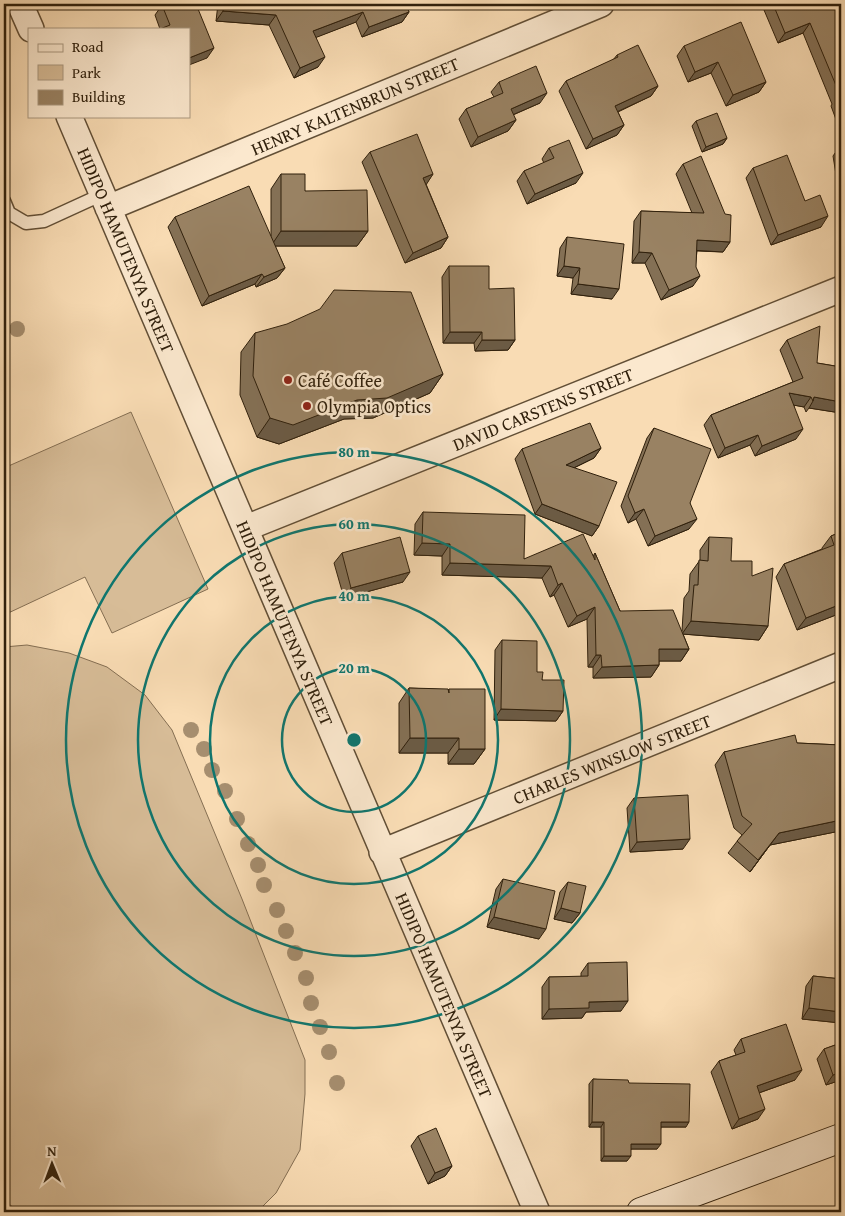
<svg xmlns="http://www.w3.org/2000/svg" width="845" height="1216" viewBox="0 0 845 1216" font-family="'Gentium Book Plus',serif">
<style>
.green{fill:#d7bc97;stroke:#846e52}
.lines{fill:none;stroke-linecap:round;stroke-linejoin:round}
.lane-casing{stroke:#624f36;stroke-width:15}
.street-casing{stroke:#624f36;stroke-width:28}
.secondary-casing{stroke:#30200c;stroke-width:30}
.lane{stroke:#fbe8ce;stroke-width:12}
.street{stroke:#fbe8ce;stroke-width:25}
.secondary{stroke:#fbe8ce;stroke-width:28}
.tree{fill:#a68e6f}
.wall{fill:#847055;stroke:#30200c}
.shaded-wall{fill:#6b5b45;stroke:#30200c}
.building{fill:#998263;stroke:#30200c}
.ring{fill:none;stroke:#0f766e;stroke-width:2.5}
.poi-dot{fill:#8f2418;stroke:#fbe8ce;stroke-width:2}
.labels{text-anchor:middle;dominant-baseline:central;stroke-width:5;stroke-linejoin:round;paint-order:stroke}
.street-label{font-size:18px;fill:#30200c;stroke:#fbe8ce}
.poi-label{font-size:18px;fill:#30200c;stroke:#fbe8ce;text-anchor:start}
.centre{fill:#0f766e;stroke:#fbe8ce;stroke-width:2.5}
.ring-label{font-size:15px;text-anchor:middle;font-weight:bold;fill:#0f766e;stroke:#fbe8ce;stroke-width:5;stroke-linejoin:round;paint-order:stroke}
</style>
<rect width="100%" height="100%" fill="#f9dcb4"/>
<filter id="stains"><feTurbulence type="fractalNoise" baseFrequency=".004" numOctaves="4"/><feColorMatrix values="0 0 0 0 .2 0 0 0 0 .09 0 0 0 0 .02 0 0 0 .5 -.17"/></filter>
<radialGradient id="worn" r=".72"><stop offset=".6" stop-color="#630" stop-opacity="0"/><stop offset="1" stop-color="#630" stop-opacity=".3"/></radialGradient>
<!-- green -->
<path class="green" d="M131,412L208,589L112,633L85,577L4,615V468Z
M27,645L69,653L107,667L145,695L172,730L242,899L305,1060V1094L300,1150L276,1193L257,1212H19L4,1200V647Z"/>
<g class="lines">
<defs>
<path id="lane" d="M4,201L9,213L26,223L44,221L103,194"/>
<path id="street" d="M20,4L31,29
M69,116L537,1212
M108,208L601,4
M246,528L841,289
M382,852L841,665"/>
<path id="secondary" d="M641,1212L841,1138"/>
</defs>
<!-- lane casing -->
<use href="#lane" class="lane-casing"/>
<!-- street casing -->
<use href="#street" class="street-casing"/>
<!-- secondary casing -->
<use href="#secondary" class="secondary-casing"/>
<!-- lane -->
<use href="#lane" class="lane"/>
<!-- street -->
<use href="#street" class="street"/>
<!-- secondary -->
<use href="#secondary" class="secondary"/>
</g>
<!-- trees -->
<g class="tree">
<circle cx="17" cy="329" r="8"/>
<circle cx="191" cy="730" r="8"/>
<circle cx="204" cy="749" r="8"/>
<circle cx="212" cy="770" r="8"/>
<circle cx="225" cy="791" r="8"/>
<circle cx="237" cy="819" r="8"/>
<circle cx="248" cy="844" r="8"/>
<circle cx="258" cy="865" r="8"/>
<circle cx="264" cy="885" r="8"/>
<circle cx="277" cy="910" r="8"/>
<circle cx="286" cy="931" r="8"/>
<circle cx="295" cy="953" r="8"/>
<circle cx="306" cy="978" r="8"/>
<circle cx="311" cy="1003" r="8"/>
<circle cx="320" cy="1027" r="8"/>
<circle cx="329" cy="1052" r="8"/>
<circle cx="337" cy="1083" r="8"/>
</g>
<!-- wall -->
<path class="wall" d="M218,4H414L407,7L409,12L402,22L362,37L356,22L316,37L318,67L294,78L269,25L216,21Z
M768,4H841L840,40L841,42V133L831,106L832,104L803,33L778,43L764,10Z
M162,5L207,58L160,29L155,15Z
M684,46L766,82L759,92L726,106L711,73L688,82L677,56Z
M617,55L658,86L651,96L618,112L624,125L617,135L586,149L559,91L566,81L613,60Z
M499,82L540,103L513,115L516,120L508,131L471,147L459,119L466,109L494,97L491,92Z
M696,121L727,138L723,144L702,152L692,126Z
M840,146H841V193H839L833,156Z
M549,148L576,183L527,204L517,181L524,171L544,163L542,159Z
M370,152L433,174L426,184L448,237L441,248L405,263L362,162Z
M683,164L730,242L723,252L697,251L693,286L661,300L645,263H632L634,221L641,211L692,213L676,174Z
M753,168L805,201L821,227L771,245L746,178Z
M281,174L305,191L368,231L357,246H275L285,268L277,278L256,287L255,284L202,306L168,227L175,217L271,236V189Z
M567,237L612,299L571,294L573,278L557,276L560,248Z
M449,266L489,289L515,340L508,350L475,351L474,343H443L442,277Z
M255,333L443,374L430,393L373,418L344,419L279,444L257,437L240,395L241,352Z
M787,340L817,363L841,367V413L809,408L806,412L804,407L794,405L796,439L755,456L750,445L718,458L704,425L711,415L793,382L780,350Z
M654,428L690,503L689,529L648,546L636,519L628,523L621,506L647,438Z
M601,448L594,458L574,468L599,526L592,536L535,514L515,459L522,449Z
M423,512L524,559L593,556L595,553L620,611L682,631L684,598L689,591L690,574L700,560V550L709,537L731,561L752,576L768,626L759,640L683,634L689,649L681,661H659V665L651,677L593,678V667H588L587,619L568,627L554,595L550,597L542,578L442,575V556L414,555L415,524Z
M841,532V613L797,630L776,577L784,564L822,549V548L831,536Z
M342,553L403,582L344,598L334,563Z
M502,640L537,672L563,711L556,721L494,720L495,650Z
M409,688L448,690L449,689L485,749L474,764H448V753H399V703Z
M797,743L841,745V833L840,831L770,845L750,872L728,853L742,835L734,828L715,765L724,752Z
M634,798L683,849L630,852L627,808Z
M503,879L539,939L487,927L496,889Z
M568,882L580,913L572,923L554,919L560,892Z
M588,963L621,1011L586,1012L582,1018L542,1019V987L549,977H581V973Z
M813,976L841,979V1023L802,1019L806,986Z
M741,1039L795,1080L759,1093L758,1119L732,1129L711,1072L719,1061L736,1055L734,1050Z
M841,1043V1080L826,1085L817,1059L824,1049Z
M593,1079L629,1083L686,1127H661L657,1149H631L627,1161H601V1127H589V1084Z
M418,1136L452,1166L445,1176L428,1184L411,1146Z"/>
<!-- shaded-wall -->
<path class="shaded-wall" d="M402,4H414L398,10Z
M223,11L276,15L269,25L216,21Z
M363,12L356,22L307,41L313,31Z
M409,12L402,22L362,37L369,27Z
M810,23L803,33L778,43L785,33Z
M841,32V39L831,44L838,34Z
M214,48L207,58L189,65V58Z
M325,57L318,67L294,78L300,68Z
M718,62L711,73L688,82L695,72Z
M766,82L759,92L726,106L733,95Z
M658,86L651,96L608,116L615,106Z
M547,93L540,103L503,119L511,109Z
M516,120L508,131L471,147L478,137Z
M624,125L617,135L586,149L593,139Z
M727,138L723,144L702,152L706,147Z
M583,173L576,183L527,204L535,194Z
M433,174L426,185L423,178Z
M828,216L821,227L771,245L778,235Z
M281,231H368L357,246H271Z
M448,237L441,248L405,263L413,253Z
M697,240L730,242L723,252L690,250Z
M639,252L652,253L645,263H632Z
M564,266L580,268L573,278L557,276Z
M285,268L277,278L256,287L264,277Z
M262,274L255,284L202,306L209,296Z
M700,276L693,286L661,300L669,290Z
M578,284L619,289L612,299L571,294Z
M450,332H482L474,343H443Z
M482,340H515L508,350L475,351Z
M443,374L430,393L373,418L344,419L279,444L257,437L270,418L357,400Z
M789,393L811,397L804,407L782,403Z
M814,397L841,402V413L809,408L813,401Z
M803,429L796,439L755,456L762,446Z
M758,435L750,445L718,458L725,448Z
M601,448L594,458L559,475L566,465Z
M542,504L599,526L592,536L535,514Z
M644,509L636,519L628,523L635,513Z
M697,519L689,529L648,546L655,536Z
M422,543L450,544L442,556L414,555Z
M450,563L551,566L542,578L442,575Z
M410,572L403,582L344,598L351,588Z
M562,583L554,595L550,597L558,585Z
M841,604V613L797,630L806,618Z
M595,607L587,619L568,627L577,616Z
M691,621L768,626L759,640L682,634Z
M659,649H689L681,661H650Z
M596,655H601L593,667H588Z
M659,665L651,677L593,678L602,667Z
M501,709L563,711L556,721L494,720Z
M410,738H459L448,753H399Z
M459,749H485L474,764H448Z
M841,820V829L840,831L770,845L750,872L779,833Z
M690,839L683,849L630,852L637,842Z
M561,908L580,913L572,923L554,919Z
M494,917L546,929L539,939L487,927Z
M628,1001L621,1011L586,1012L582,1018L542,1019L549,1009L589,1002Z
M809,1008L841,1012V1023L802,1019Z
M802,1070L795,1080L750,1096L757,1086Z
M841,1072V1080L826,1085L833,1075Z
M765,1109L758,1119L732,1129L739,1119Z
M592,1122H604L601,1127H589Z
M661,1122H689L686,1127H657Z
M631,1144H661L657,1149H627Z
M604,1156H631L627,1161H601Z
M452,1166L445,1176L428,1184L435,1173Z"/>
<!-- building -->
<path class="building" d="M164,4H196L214,48L189,58V29H160L170,25L162,5Z
M224,4H406L409,12L369,27L363,12L313,31L325,57L300,68L276,15L223,11Z
M773,4H841V32L838,34L841,42V105L838,96L840,95L810,23L785,33Z
M741,22L766,82L733,95L718,62L695,72L684,46Z
M638,45L658,86L615,106L624,125L593,139L566,81L618,57L617,55Z
M536,66L547,93L511,109L516,120L478,137L466,109L503,93L499,82Z
M717,113L727,138L706,147L696,121Z
M417,134L433,174L423,178L448,237L413,253L370,152Z
M569,140L583,173L535,194L524,171L554,158L549,148Z
M787,155L805,201L820,195L828,216L778,235L753,168Z
M701,156L725,214L731,215L730,242L697,240L696,267L700,276L669,290L652,253L639,252L641,211L704,213L683,164Z
M281,174H305V191L367,190L368,231H281Z
M249,186L285,268L264,277L262,274L209,296L175,217Z
M567,237L624,244L619,289L578,284L580,268L564,266Z
M449,266H489V289L514,288L515,340H482V332H450Z
M334,290L411,292L443,374L387,398L357,400L293,425L270,418L253,376L255,333L287,324L320,309Z
M820,326L817,363L841,367V402L814,397L813,401L811,397L789,393L803,429L762,446L758,435L725,448L711,415L803,378L787,340Z
M590,423L601,448L566,465L617,482L599,526L542,504L522,449Z
M654,428L711,449L690,503L697,519L655,536L644,509L635,513L628,496Z
M423,512L525,515L524,559L583,534L595,560V553L620,611L673,610L689,649H659V665L602,667L601,655H596L595,607L577,616L562,583L558,585L551,566L450,563V544L422,543Z
M841,532V604L806,618L784,564L834,545L831,536Z
M400,537L410,572L351,588L342,553Z
M709,537L732,538L731,561H752V576L773,568L768,626L691,621L694,585H698L699,560L708,561Z
M502,640L537,641V672H543L542,680H564L563,711L501,709Z
M409,688L448,689L449,693V689H485V749H459V738H410Z
M795,735L797,743L841,745V820L779,833L758,860L737,841L752,824L742,816L724,752Z
M688,795L690,839L637,842L634,798Z
M503,879L555,891L546,929L494,917Z
M568,882L586,886L580,913L561,908Z
M627,962L628,1001L589,1002V1008L549,1009V977L588,976V963Z
M813,976L841,979V1012L809,1008Z
M786,1024L802,1070L757,1086L765,1109L739,1119L719,1061L745,1052L741,1039Z
M841,1043V1072L833,1075L824,1049Z
M593,1079L628,1080L629,1083L690,1084L689,1122H661V1144H631V1156H604V1122H592Z
M436,1128L452,1166L435,1173L418,1136Z
M841,1206V1212H828Z"/>
<!-- distance rings -->
<g class="ring">
<circle cx="354" cy="740" r="72"/>
<circle cx="354" cy="740" r="144"/>
<circle cx="354" cy="740" r="216"/>
<circle cx="354" cy="740" r="288"/>
</g>
<!-- markers -->
<g class="poi-dot">
<circle cx="288" cy="380" r="5"/>
<circle cx="307" cy="406" r="5"/>
</g>
<g class="labels">
<!-- street labels -->
<g class="street-label">
<text transform="translate(355 106) rotate(-23)">HENRY KALTENBRUN STREET</text>
<text transform="translate(126 250) rotate(67)">HIDIPO HAMUTENYA STREET</text>
<text transform="translate(543 409) rotate(-22)">DAVID CARSTENS STREET</text>
<text transform="translate(285 623) rotate(67)">HIDIPO HAMUTENYA STREET</text>
<text transform="translate(612 759) rotate(-22)">CHARLES WINSLOW STREET</text>
<text transform="translate(444 995) rotate(67)">HIDIPO HAMUTENYA STREET</text>
</g>
<!-- poi labels -->
<g class="poi-label">
<text x="298" y="380">Café Coffee</text>
<text x="317" y="406">Olympia Optics</text>
</g>
</g>
<circle cx="354" cy="740" r="8" class="centre"/>
<g class="ring-label">
<text x="354" y="457">80 m</text>
<text x="354" y="529">60 m</text>
<text x="354" y="601">40 m</text>
<text x="354" y="673">20 m</text>
</g>
<!-- margin -->
<rect width="845" height="1216" fill="none" stroke="#f9dcb4" stroke-width="20"/>
<rect x="5" y="5" width="835" height="1206" fill="none" stroke="#30200c" stroke-width="2.5"/>
<rect x="10" y="10" width="825" height="1196" fill="none" stroke="#30200c"/>
<!-- legend -->
<rect x="28" y="28" width="162" height="90" fill="#fbe8ce" stroke="#aa9880"/>
<rect x="38" y="44" width="25" height="8" fill="#fbe8ce" stroke="#aa9880"/>
<text x="72" y="52" font-size="15" fill="#30200c">Road</text>
<rect x="38" y="65" width="25" height="15" fill="#d7bc97" stroke="#aa9880"/>
<text x="72" y="78" font-size="15" fill="#30200c">Park</text>
<rect x="38" y="90" width="25" height="15" fill="#998263" stroke="#aa9880"/>
<text x="72" y="102" font-size="15" fill="#30200c">Building</text>
<!-- north arrow -->
<g transform="translate(52 1164) rotate(359)" stroke="#fbe8ce" stroke-width="4" paint-order="stroke">
<path d="M0-4L9 19L0 12L-9 19Z" fill="#30200c"/>
<text y="-8" font-size="14" font-weight="bold" text-anchor="middle" fill="#30200c">N</text>
</g>
<rect width="100%" height="100%" filter="url(#stains)"/>
<rect width="100%" height="100%" fill="url(#worn)"/>
</svg>
